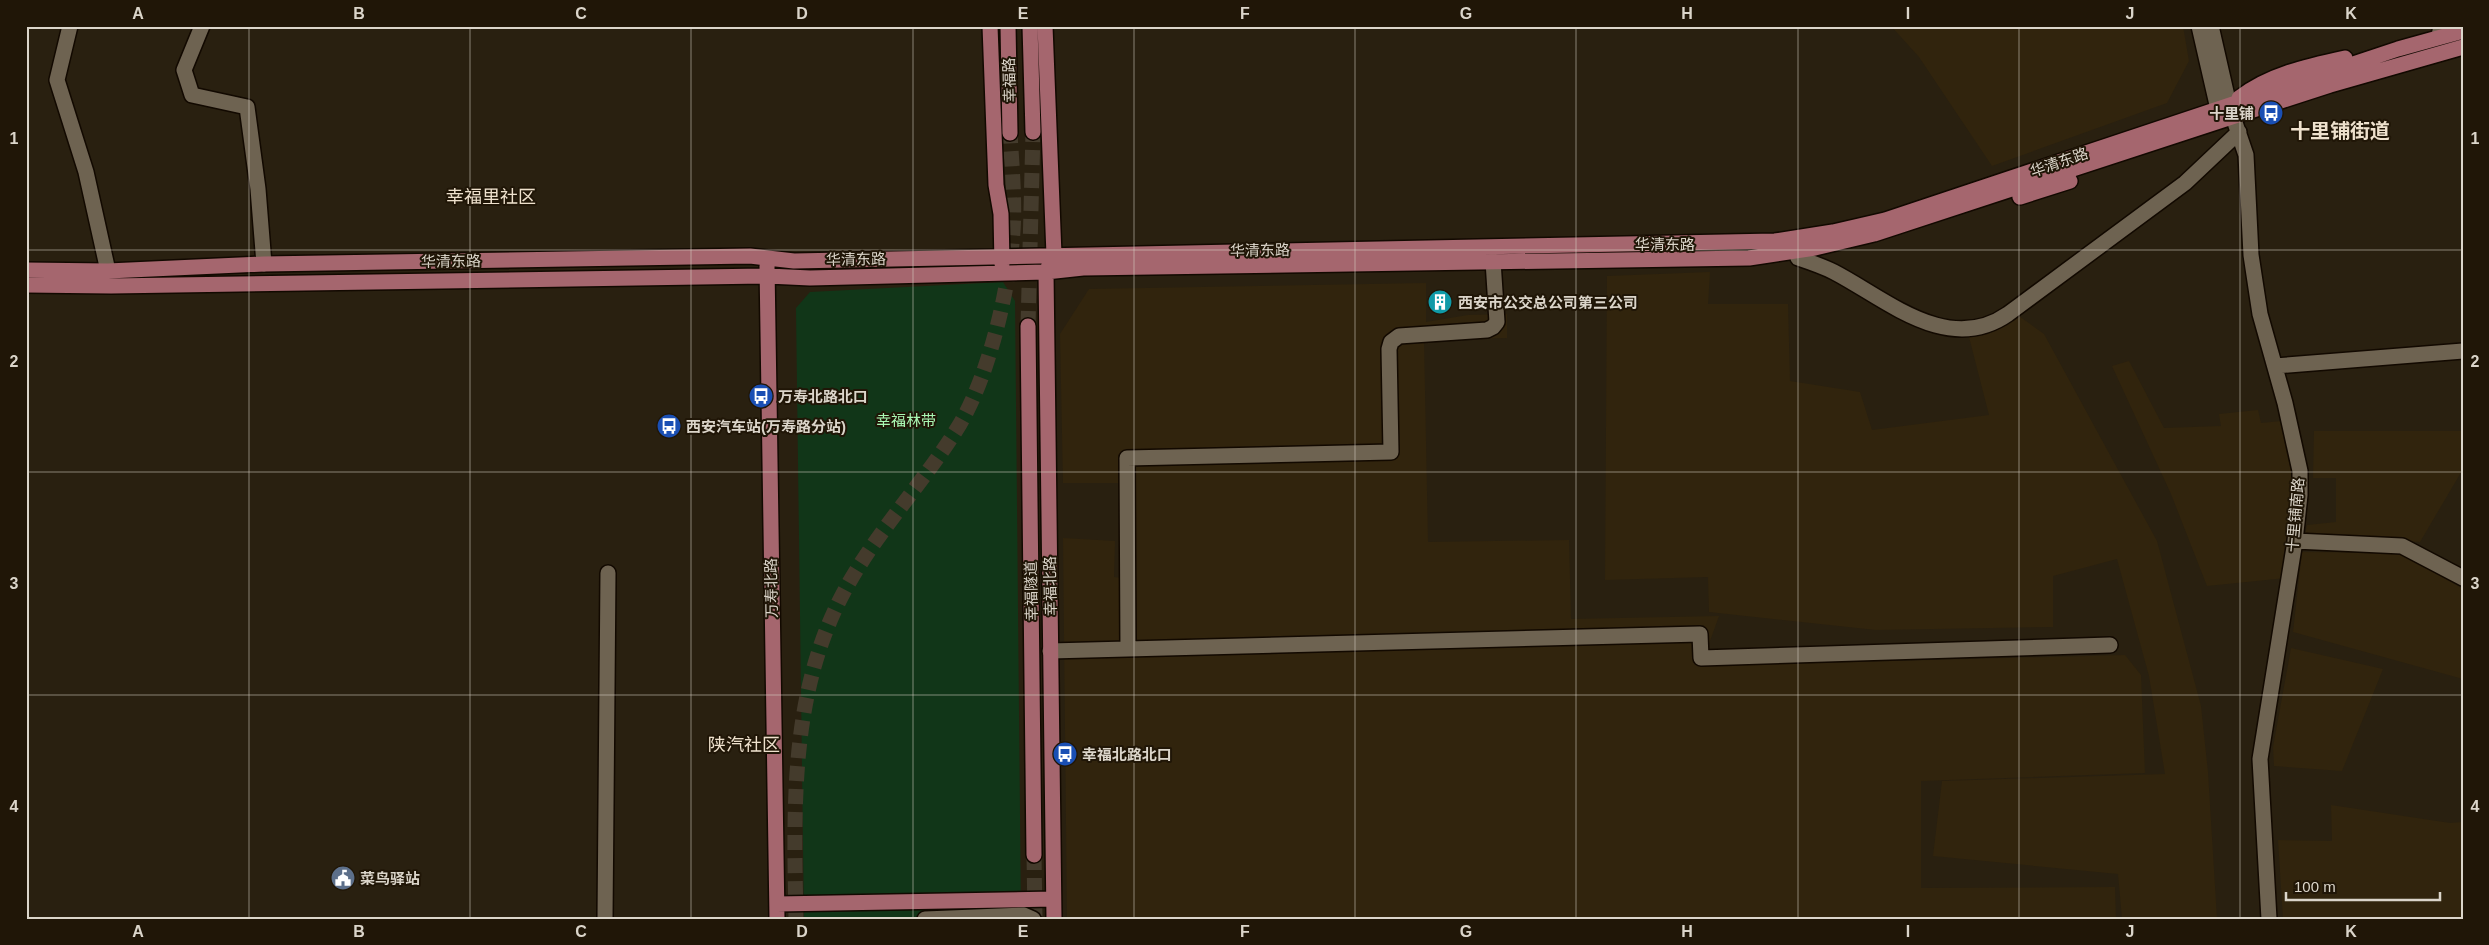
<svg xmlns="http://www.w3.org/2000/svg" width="2489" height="945" viewBox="0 0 2489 945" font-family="Arial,'Noto Sans SC',sans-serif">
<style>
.built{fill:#31240d}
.green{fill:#113618}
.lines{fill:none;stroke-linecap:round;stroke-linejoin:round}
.major-tunnel{stroke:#443b2c;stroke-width:15;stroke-dasharray:15 8;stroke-linecap:butt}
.minor-casing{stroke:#120900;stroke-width:18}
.major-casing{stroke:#120900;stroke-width:18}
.minor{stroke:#6e6351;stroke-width:15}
.major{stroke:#a5666e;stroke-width:15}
.grid{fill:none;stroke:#dbd5ca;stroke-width:1;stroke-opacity:0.55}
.labels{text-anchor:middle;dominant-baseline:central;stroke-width:4;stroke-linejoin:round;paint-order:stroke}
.street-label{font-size:15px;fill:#dbd5ca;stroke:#201607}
.poi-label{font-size:15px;font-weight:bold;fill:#dbd5ca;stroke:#201607;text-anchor:start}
.park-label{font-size:15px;fill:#a9f7b3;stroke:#201607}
.quarter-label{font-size:18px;fill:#eee1cd;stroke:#201607}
.district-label{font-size:20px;font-weight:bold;fill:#eee1cd;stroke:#201607}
.neatline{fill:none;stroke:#dbd5ca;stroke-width:2}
.grid-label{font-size:16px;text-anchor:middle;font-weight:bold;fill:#dbd5ca}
</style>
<rect width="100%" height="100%" fill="#292010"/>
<!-- built -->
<path class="built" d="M1891,26H2183L2189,61L2167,103L1992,166L1919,57Z
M1710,272L1708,304H1788L1790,381L1860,392L1872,430L1989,415L1968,333L2016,314L2044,334L2157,541L2201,706L2208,772L2217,919H2122L2118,874L1933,856L1942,781L2165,774L2149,676L2117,559L2053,576V627L1876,630L1709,612L1708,577L1605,580L1607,276Z
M1426,283V322L1468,315L1507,314V338L1424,340L1428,542L1569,540L1571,619L1719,616L1701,666L2125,655L2141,675L2145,773L1921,781V888L2115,887L2116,919H1067L1063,538L1115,541L1114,577L1121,578L1119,483H1063L1060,334L1089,289Z
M2129,361L2164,428L2221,426L2219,414L2258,410L2261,423L2281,421L2295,485L2286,578L2207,586L2171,494L2112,366Z
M2314,431H2463V469L2420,542L2305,535L2307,525L2336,522V478H2313Z
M2302,552L2401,553L2463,589V679L2293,632Z
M2291,648L2383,669L2342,771L2274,766L2273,747Z
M2331,805L2450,823L2463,822V919H2283L2278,840L2332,841Z"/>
<!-- green -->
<path class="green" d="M1003,282L1015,301L1021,919H804L796,308L810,292Z"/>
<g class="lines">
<!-- major-tunnel -->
<path class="major-tunnel" d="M1028,326L1033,132
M1034,855L1035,919
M796,919C794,816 790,708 834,612C865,543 921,488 960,424C988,376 1007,298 1012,243C1016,207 1012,169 1010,133"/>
<defs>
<path id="minor" d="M70,26L57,80L86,172L108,271
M202,26L184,70L192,95L247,107L258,189L264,264
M2199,26L2218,109L2230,115
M2211,26L2229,105L2246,155L2251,255L2260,314L2285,403L2300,471V495L2295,541L2260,759L2269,919
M2439,36L2441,26
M1798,258C1810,262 1822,266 1834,272C1886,299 1948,356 2008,314L2185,183L2239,132
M2275,366L2463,351
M2295,541L2402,546L2463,578
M1128,649L1127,458L1391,452L1389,349L1391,342L1399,336L1487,330L1493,327L1497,322L1493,261
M1050,651L1700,634L1701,658L2110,645
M605,919L608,573
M925,919L1024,915L1033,919"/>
<path id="major" d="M990,26L996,185L1001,214L1002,264
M1008,26L1010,133
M1030,26L1033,132
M1045,26L1054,255L1046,272L1054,919
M2239,98C2268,75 2308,66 2345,58
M2020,197L2070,181
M767,266L777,919
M26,270L108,271L264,264L750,256L794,261L1775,241L1833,232L1885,220L2398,49L2463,31
M26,285L111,286L768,276L810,278L1046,272L1083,268L1749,258L1815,248L1874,234L2330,85L2463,47
M1028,326L1034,855
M777,904L1053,899"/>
</defs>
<!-- minor casing -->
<use href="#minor" class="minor-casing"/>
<!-- major casing -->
<use href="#major" class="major-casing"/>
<!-- minor -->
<use href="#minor" class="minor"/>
<!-- major -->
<use href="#major" class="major"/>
</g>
<!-- grid -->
<path class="grid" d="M249,26V919M470,26V919M691,26V919M913,26V919M1134,26V919M1355,26V919M1576,26V919M1798,26V919M2019,26V919M2240,26V919M26,250H2463M26,472H2463M26,695H2463"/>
<!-- icons -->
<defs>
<symbol id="bus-disc" viewBox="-11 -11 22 22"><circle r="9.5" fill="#1a4fb4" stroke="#201607"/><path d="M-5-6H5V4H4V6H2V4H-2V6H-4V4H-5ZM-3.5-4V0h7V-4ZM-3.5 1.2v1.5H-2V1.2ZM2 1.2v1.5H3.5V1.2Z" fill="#fff"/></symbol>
<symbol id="building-disc" viewBox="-11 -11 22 22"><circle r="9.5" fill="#0f9aa8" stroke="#201607"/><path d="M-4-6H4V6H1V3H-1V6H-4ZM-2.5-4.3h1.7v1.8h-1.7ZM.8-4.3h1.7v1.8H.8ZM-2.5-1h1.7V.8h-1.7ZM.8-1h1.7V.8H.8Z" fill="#fff"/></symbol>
<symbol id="civic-disc" viewBox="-11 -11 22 22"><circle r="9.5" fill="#5c6f8a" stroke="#201607"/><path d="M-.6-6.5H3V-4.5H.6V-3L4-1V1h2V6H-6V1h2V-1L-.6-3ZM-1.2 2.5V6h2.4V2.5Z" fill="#fff"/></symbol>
</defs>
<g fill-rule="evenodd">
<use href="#bus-disc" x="2257" y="99" width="28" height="28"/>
<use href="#building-disc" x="1426" y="288" width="28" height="28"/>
<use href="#bus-disc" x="747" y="382" width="28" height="28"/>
<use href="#bus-disc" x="655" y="412" width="28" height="28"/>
<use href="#bus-disc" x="1051" y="740" width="28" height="28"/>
<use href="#civic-disc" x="329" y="864" width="28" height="28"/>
</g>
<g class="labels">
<!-- street labels -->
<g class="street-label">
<text transform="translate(1009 80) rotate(-91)">幸福路</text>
<text transform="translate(2059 162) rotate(-19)">华清东路</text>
<text x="1665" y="244">华清东路</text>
<text transform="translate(1260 250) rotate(-1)">华清东路</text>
<text transform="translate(856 259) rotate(-1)">华清东路</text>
<text transform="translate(451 261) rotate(-1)">华清东路</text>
<text transform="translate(2295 515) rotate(-85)">十里铺南路</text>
<text transform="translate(1050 586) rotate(-91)">幸福北路</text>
<text transform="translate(771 588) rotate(-91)">万寿北路</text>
<text transform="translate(1031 591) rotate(-91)">幸福隧道</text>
</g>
<!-- poi labels -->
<g class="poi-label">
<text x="2254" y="113" text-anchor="end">十里铺</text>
<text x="1458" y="302">西安市公交总公司第三公司</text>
<text x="778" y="396">万寿北路北口</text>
<text x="686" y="426">西安汽车站(万寿路分站)</text>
<text x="1082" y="754">幸福北路北口</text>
<text x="360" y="878">菜鸟驿站</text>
</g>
<!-- park labels -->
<g class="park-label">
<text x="906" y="420">幸福林带</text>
</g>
<!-- quarter labels -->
<g class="quarter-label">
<text x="491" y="197">幸福里社区</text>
<text x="744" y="745">陕汽社区</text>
</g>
<!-- district labels -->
<g class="district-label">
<text x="2340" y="131">十里铺街道</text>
</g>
</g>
<!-- border -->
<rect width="2489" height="945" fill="none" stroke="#201607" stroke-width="55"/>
<!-- scale -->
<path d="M2286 892v8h154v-8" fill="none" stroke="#dbd5ca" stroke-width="2.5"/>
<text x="2294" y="892" font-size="15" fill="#dbd5ca" stroke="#201607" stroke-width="4" paint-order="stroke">100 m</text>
<rect x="28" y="28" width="2434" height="890" class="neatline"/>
<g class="grid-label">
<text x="138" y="19">A</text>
<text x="359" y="19">B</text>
<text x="581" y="19">C</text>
<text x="802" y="19">D</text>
<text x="1023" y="19">E</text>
<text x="1245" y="19">F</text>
<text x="1466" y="19">G</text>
<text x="1687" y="19">H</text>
<text x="1908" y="19">I</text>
<text x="2130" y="19">J</text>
<text x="2351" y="19">K</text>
<text x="14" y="144">1</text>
<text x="2475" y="144">1</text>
<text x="14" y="367">2</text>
<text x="2475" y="367">2</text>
<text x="14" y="589">3</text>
<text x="2475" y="589">3</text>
<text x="14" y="812">4</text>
<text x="2475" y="812">4</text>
<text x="138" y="937">A</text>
<text x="359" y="937">B</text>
<text x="581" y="937">C</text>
<text x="802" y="937">D</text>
<text x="1023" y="937">E</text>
<text x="1245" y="937">F</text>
<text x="1466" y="937">G</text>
<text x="1687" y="937">H</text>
<text x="1908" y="937">I</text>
<text x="2130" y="937">J</text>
<text x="2351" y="937">K</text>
</g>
</svg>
